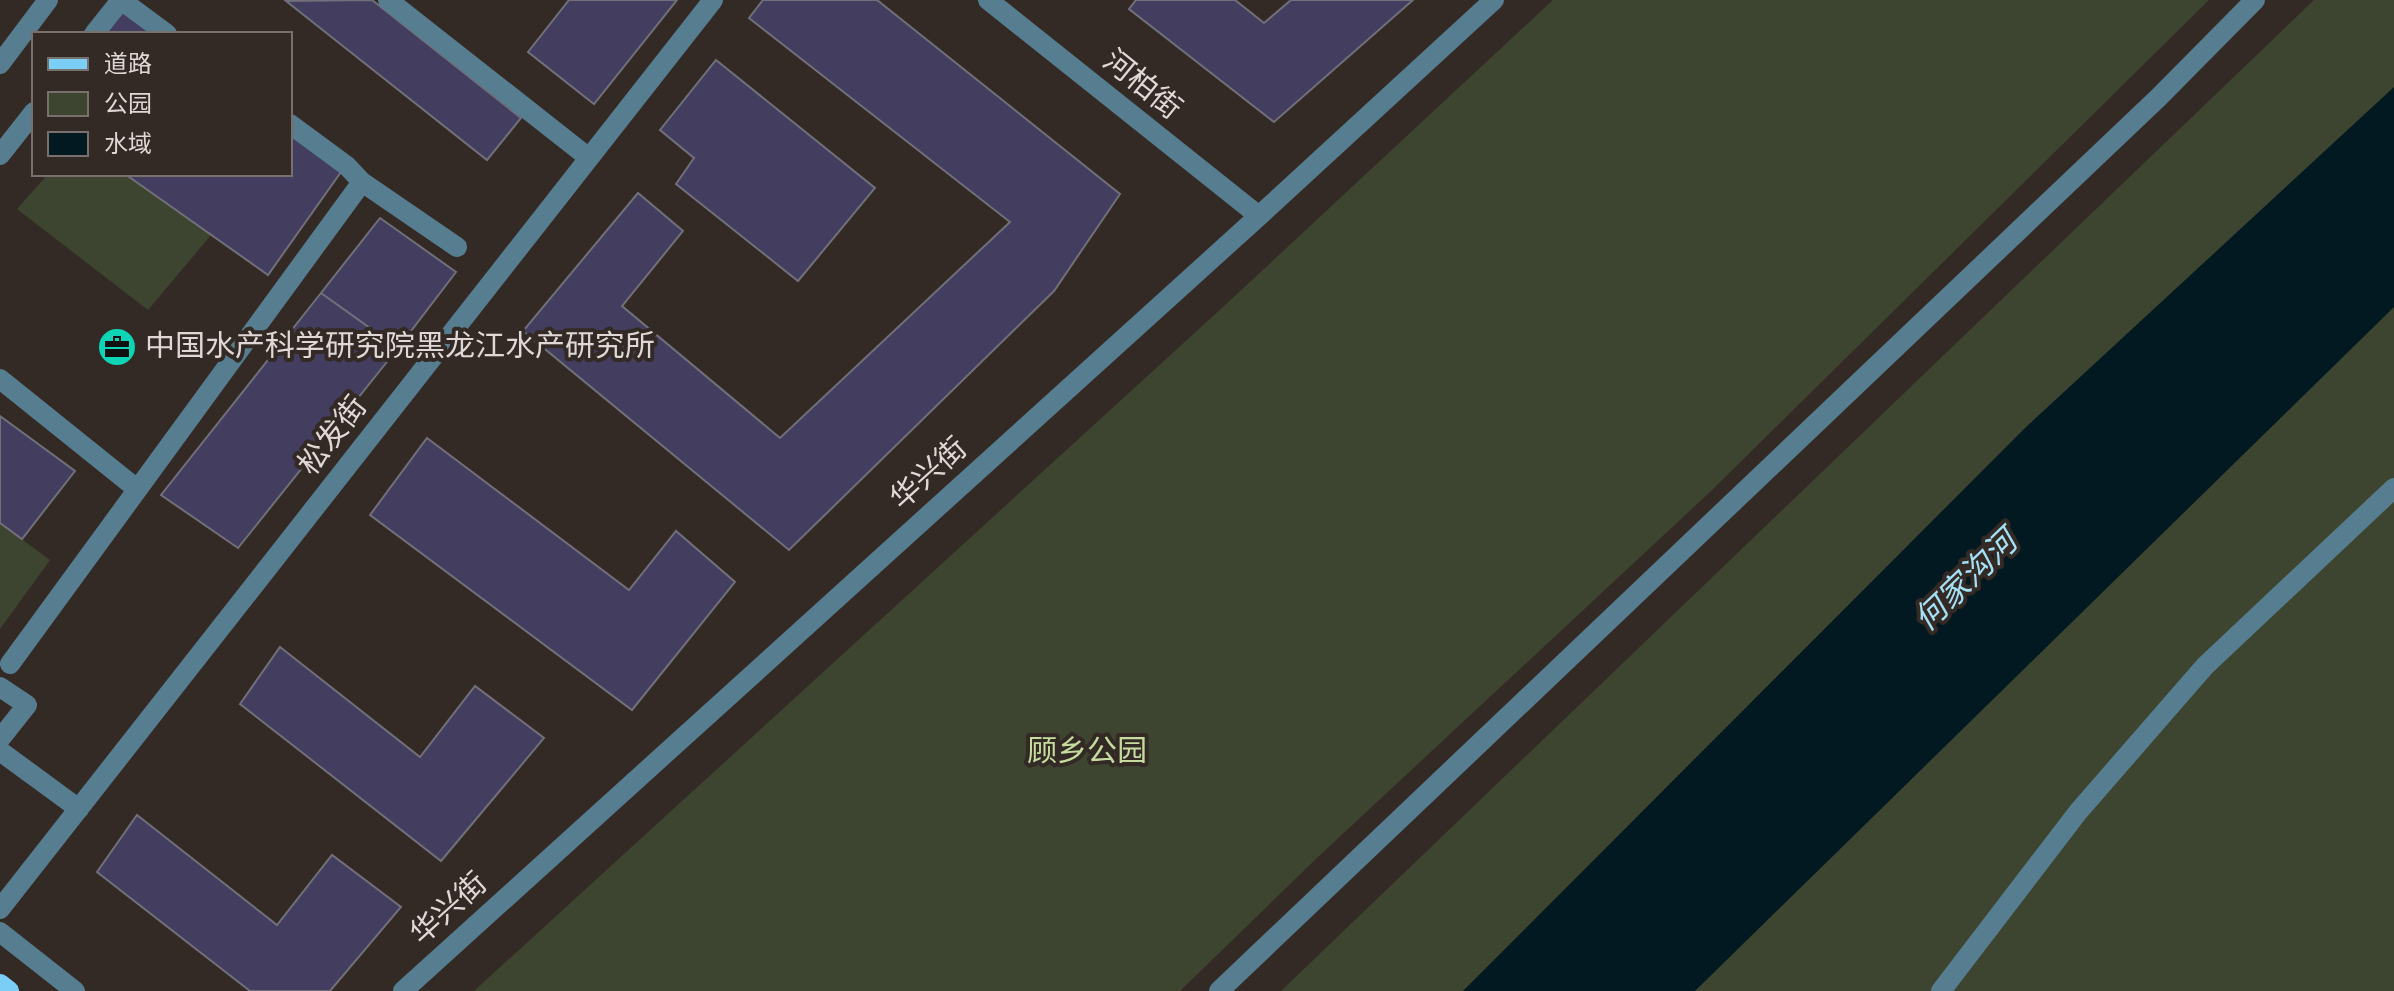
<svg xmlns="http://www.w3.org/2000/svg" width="2394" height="991" viewBox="0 0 2394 991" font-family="'Alegreya Sans','Noto Sans SC',sans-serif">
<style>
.green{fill:#3d4530}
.water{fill:#021921}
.building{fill:#433e5f;stroke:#706f7a;stroke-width:2}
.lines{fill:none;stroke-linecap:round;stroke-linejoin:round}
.minor{stroke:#577d90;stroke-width:20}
.major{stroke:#7bcef6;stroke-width:20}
.labels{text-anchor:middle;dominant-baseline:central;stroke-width:8;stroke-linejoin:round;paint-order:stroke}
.street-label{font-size:30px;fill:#dfd8d6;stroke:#342a25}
.poi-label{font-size:30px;fill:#dfd8d6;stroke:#342a25;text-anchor:start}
.park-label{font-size:30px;fill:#c5dc9e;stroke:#342a25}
.water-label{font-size:32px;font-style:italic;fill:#a4e1f7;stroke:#342a25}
</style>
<rect width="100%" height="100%" fill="#342a25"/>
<!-- green -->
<path class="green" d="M1553,0H2209L1710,492L1319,856L1180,991H474L1223,307Z
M2314,0H2394V991H1281Z
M48,174H125L211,235L148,310L17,209Z
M0,523L50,560L0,629Z"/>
<!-- water -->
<path class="water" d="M2394,87V307L1695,991H1463L2025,428Z"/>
<!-- building -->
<path class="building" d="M372,0L521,118L487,160L286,1Z
M569,0H677L594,104L528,52Z
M763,0H877L1120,194L1054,291L789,550L523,331L638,193L683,231L622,306L780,438L1010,222L749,18Z
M1136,0H1235L1264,23L1291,0H1413L1274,122L1129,9Z
M124,9L157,34H104Z
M716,60L875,188L798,281L676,184L694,158L660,130Z
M290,134L341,172L268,275L125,174H290Z
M380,218L456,272L398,348L321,293Z
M321,293L398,348L238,548L161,495Z
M0,416L75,471L22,539L0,523Z
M427,438L629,590L676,531L735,582L632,710L370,515Z
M280,647L420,757L475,686L544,738L441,861L240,704Z
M137,815L277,925L332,855L401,907L330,991H250L97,872Z"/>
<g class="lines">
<!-- minor -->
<path class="minor" d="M121,0L167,34
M388,0L589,158
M988,0L1259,216
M94,34L121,0
M0,64L48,0
M290,124L347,166L362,182L457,247
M0,155L34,112
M0,379L137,489
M10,664L362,182
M0,687L27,705L0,739
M0,751L79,809
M0,909L713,0
M0,932L75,991
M403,991L1259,216L1494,0
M1219,991L2159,97L2255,0
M1941,991L2078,812L2205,666L2394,488"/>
<!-- major -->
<path class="major" d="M0,984L9,991"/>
</g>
<!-- icons -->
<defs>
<symbol id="office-disc" viewBox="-11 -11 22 22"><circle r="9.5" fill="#0dd5b5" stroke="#342a25"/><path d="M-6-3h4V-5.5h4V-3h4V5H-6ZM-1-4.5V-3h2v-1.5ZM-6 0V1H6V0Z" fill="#111"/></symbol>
</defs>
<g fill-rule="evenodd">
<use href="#office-disc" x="95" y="325" width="44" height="44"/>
</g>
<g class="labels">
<!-- street labels -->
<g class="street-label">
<text transform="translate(1142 85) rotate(39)">河柏街</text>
<text transform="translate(333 436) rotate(-52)">松发街</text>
<text transform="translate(929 474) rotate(-42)">华兴街</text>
<text transform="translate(449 909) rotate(-42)">华兴街</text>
</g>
<!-- poi labels -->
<g class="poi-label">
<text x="145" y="347">中国水产科学研究院黑龙江水产研究所</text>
</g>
<!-- park labels -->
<g class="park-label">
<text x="1087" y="752">顾乡公园</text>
</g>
<!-- water labels -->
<g class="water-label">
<text transform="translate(1966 581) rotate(-44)">何家沟河</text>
</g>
</g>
<!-- legend -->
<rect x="32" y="32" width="260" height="144" fill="#342a25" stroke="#78706c" stroke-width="2"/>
<rect x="48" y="58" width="40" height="12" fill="#7bcef6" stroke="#78706c" stroke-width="2"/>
<text x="104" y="72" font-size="24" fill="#dfd8d6">道路</text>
<rect x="48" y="92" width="40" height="24" fill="#3d4530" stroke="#78706c" stroke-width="2"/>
<text x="104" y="112" font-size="24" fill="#dfd8d6">公园</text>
<rect x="48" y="132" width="40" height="24" fill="#021921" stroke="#78706c" stroke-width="2"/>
<text x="104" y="152" font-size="24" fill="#dfd8d6">水域</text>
</svg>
